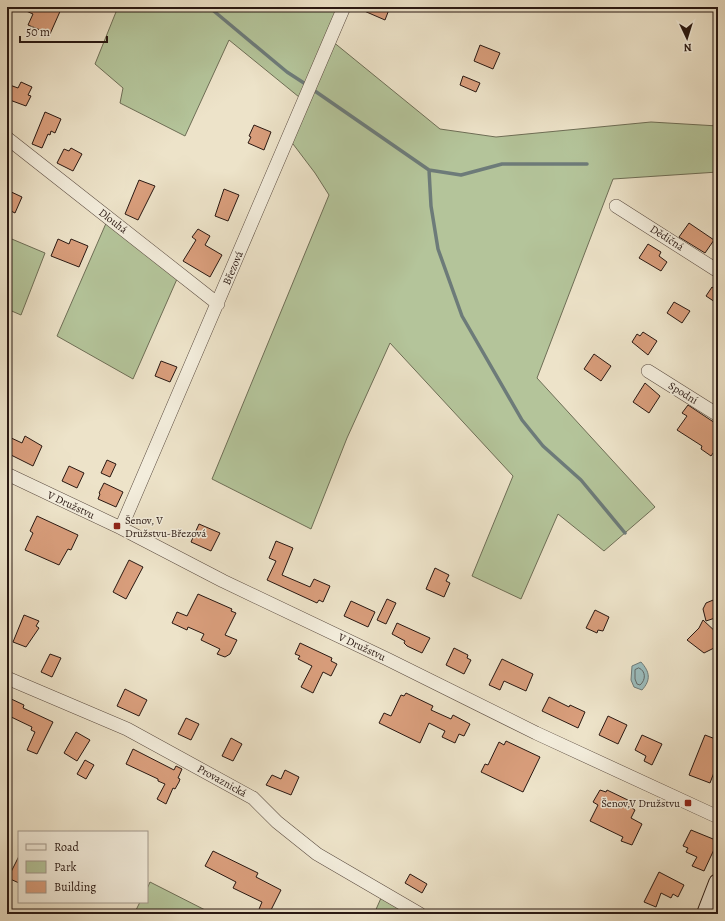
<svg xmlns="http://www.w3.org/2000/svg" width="725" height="921" viewBox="0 0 725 921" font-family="Alegreya,serif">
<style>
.green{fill:#b4c49a;stroke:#6e6e56}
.water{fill:#9bbdbe;stroke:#6d7b79}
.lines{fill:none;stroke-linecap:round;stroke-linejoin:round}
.shore{stroke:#626a68;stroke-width:1}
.stream{stroke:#6d7b79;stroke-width:3.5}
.building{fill:#d99e7c;stroke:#291812}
.street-casing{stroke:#5a4b40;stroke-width:14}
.secondary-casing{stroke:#291812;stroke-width:20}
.street{stroke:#f3eddc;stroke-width:13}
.secondary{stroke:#f3eddc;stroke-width:18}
.poi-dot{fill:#8f2418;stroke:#f3eddc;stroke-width:1.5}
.labels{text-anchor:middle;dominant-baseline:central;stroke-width:3;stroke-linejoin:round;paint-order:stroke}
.street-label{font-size:11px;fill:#291812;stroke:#f3eddc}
.poi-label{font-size:11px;fill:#291812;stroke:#f3eddc;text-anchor:start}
</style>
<rect width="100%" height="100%" fill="#ede3c9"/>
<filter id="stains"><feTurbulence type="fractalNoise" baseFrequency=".005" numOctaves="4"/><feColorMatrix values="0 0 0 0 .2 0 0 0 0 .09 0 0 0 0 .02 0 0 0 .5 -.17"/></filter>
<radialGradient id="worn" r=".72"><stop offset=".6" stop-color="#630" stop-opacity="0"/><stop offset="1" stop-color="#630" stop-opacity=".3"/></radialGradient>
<!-- green -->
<path class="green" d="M118,7H333L340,11L299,97L229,40L185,136L120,103L123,88L95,64Z
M332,41L440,129L496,137L651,122L718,126V172L613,179L537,378L655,507L604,551L558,514L521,599L472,576L513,476L390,343L347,438L311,529L212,479L329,195L315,173L290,140Z
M107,221L177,279L133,379L57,336Z
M7,237L45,253L21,315L7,309Z
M150,882L213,914H134L140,902H147V889Z
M381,898L408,914H374Z"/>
<!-- water -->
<path class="water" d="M641,662C650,672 651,680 642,690L634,687L631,680L632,666Z"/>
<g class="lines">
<!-- shore -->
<path class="shore" d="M639,668C646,671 646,680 640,685L637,684L635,679V670Z"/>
<!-- stream -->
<path class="stream" d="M209,7L287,72L307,85
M312,89L429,170L431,206L438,249L462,316L522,420L543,446L581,480L625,533
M429,170L461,175L502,164H587"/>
</g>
<!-- building -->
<path class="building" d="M17,7H62L50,34L28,25L33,14Z
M355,7H390L385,20Z
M480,45L500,53L493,69L474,61Z
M463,76L480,83L476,92L460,85Z
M21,82L32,87L28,95L31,96L26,106L7,99V84L18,88Z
M45,112L61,119L55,133L51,131L50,135L48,134L42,148L32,144Z
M254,125L271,132L264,150L248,143L251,137L249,136Z
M71,148L82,154L73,171L57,163L64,149L69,151Z
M139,180L155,186L138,220L125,214Z
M224,189L239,195L228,221L215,216Z
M7,190L22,197L15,213L7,209Z
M689,223L714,240L705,253L679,237Z
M198,229L210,236L205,245L222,255L210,277L183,261L196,240L192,237Z
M58,239L69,244L71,239L88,246L79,267L51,256Z
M648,244L661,252L659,256L667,262L661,271L639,258Z
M712,287L718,291V304L706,296Z
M674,302L690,311L682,323L667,313Z
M643,332L657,341L648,355L632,342L637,334L640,336Z
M594,354L611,366L601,381L584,369Z
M161,361L177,367L170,382L155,376Z
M645,383L660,396L649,413L633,402Z
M688,405L718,425V446L711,456L701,449L702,446L677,430L687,416L682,413Z
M7,436L22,443L25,436L42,446L33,466L7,453Z
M107,460L116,464L110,477L101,473Z
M69,466L84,473L77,488L62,481Z
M104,483L123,492L116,507L98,499L100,494L99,493Z
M37,516L78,535L71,550L68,549L59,565L25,550L33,533L30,531Z
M199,524L220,533L211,551L191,542Z
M276,541L293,548L282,575L310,587L314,579L330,586L323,602L319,600L317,603L267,580L276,561L269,558Z
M129,560L143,567L126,599L113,592Z
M435,568L449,575L446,581L450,583L444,597L426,589Z
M198,594L232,609L231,611L236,613L225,635L237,640L230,654L225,657L217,654L220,649L201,640L204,634L188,627L187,630L172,623L177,612L187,616Z
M718,598V617L706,621L703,609L706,603Z
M387,599L396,603L386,624L377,620Z
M351,601L375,612L368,627L344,616Z
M595,610L609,617L603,631L598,630L597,633L586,628Z
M24,615L39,621L36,626L39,628L26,647L13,642Z
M703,620L718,634V646L704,653L687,640L699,628Z
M397,623L430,638L422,653L407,646L404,643L405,641L392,634Z
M300,643L332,658L331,661L337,664L331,676L323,672L313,693L301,687L312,666L298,659L300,656L295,654Z
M454,648L468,655L467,658L471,660L464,674L446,665Z
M50,654L61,658L52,677L41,672Z
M502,659L533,674L526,691L504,681L500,690L489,685Z
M125,689L147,700L139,716L117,706Z
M406,693L433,706L431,710L451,719L453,715L470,724L464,736L459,734L455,743L442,737L445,731L429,723L420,743L379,723L384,713L391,716L401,695L404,696Z
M7,697L24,705L23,708L53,722L37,754L27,750L35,732L31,730L32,727L7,715Z
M549,697L569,707L570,705L585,712L578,728L542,711Z
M608,716L627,725L618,744L599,735Z
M186,718L199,724L191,740L178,734Z
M76,732L90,740L77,761L64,753Z
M642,735L662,744L652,765L644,761L646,756L635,750Z
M705,735L718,740V762L710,783L689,775Z
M231,738L242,744L233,761L222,756Z
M506,741L540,757L523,792L481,772L485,764L488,765L499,742L504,745Z
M133,749L174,770L176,766L182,769L178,778L180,779L179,782L175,789L173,788L166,804L157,799L165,784L158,781V779L126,764Z
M85,760L94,765L86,779L77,774Z
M285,770L299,777L291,795L266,785L272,775L281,779Z
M600,790L606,792L607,790L634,803L632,808L635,810L631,818L642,824L632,845L621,841L623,837L590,821L598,805L593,802Z
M691,830L718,841L704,871L692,866L697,857L686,852L688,848L683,846Z
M213,851L258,873L256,877L281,890L269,914H257L262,902L233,888L236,882L205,866Z
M19,856V883L8,878Z
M659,872L684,885L678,897L673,894L671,898L661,893L656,907L644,902Z
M410,874L427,884L422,893L405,883Z"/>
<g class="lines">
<defs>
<path id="street" d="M7,138L218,304
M616,206L718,271
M648,371L718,415
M7,474L121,528L223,581L387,659L536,733L718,817
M121,528L344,7
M7,678L127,729L253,798L277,822L317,854L420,914"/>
<path id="secondary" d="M706,914L718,883"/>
</defs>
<!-- street casing -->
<use href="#street" class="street-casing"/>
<!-- secondary casing -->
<use href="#secondary" class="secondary-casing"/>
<!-- street -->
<use href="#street" class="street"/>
<!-- secondary -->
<use href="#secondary" class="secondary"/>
</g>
<!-- markers -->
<g class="poi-dot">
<rect x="113" y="522" width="8" height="8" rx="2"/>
<rect x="684" y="799" width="8" height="8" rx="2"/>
</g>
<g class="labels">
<!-- street labels -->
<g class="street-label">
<text transform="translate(113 221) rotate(38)">Dlouhá</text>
<text transform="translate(667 238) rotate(33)">Dědičná</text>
<text transform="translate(233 268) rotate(-67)">Březová</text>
<text transform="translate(683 393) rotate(32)">Spodní</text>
<text transform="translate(71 505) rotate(25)">V Družstvu</text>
<text transform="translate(362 647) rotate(25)">V Družstvu</text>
<text transform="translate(222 781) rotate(29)">Provaznická</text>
</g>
<!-- poi labels -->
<g class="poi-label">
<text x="125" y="520">Šenov, V<tspan x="125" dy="13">Družstvu-Březová</tspan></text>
<text x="680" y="803" text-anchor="end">Šenov,V Družstvu</text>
</g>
</g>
<!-- margin -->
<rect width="725" height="921" fill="none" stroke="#ede3c9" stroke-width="24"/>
<rect x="8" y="8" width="709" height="905" fill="none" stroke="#291812" stroke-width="2"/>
<rect x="12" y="12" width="701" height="897" fill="none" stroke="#291812"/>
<!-- legend -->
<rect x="18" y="831" width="130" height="72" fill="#f3eddc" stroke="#a2988b"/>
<rect x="26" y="844" width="20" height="6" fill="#f3eddc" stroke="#a2988b"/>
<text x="54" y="851" font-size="12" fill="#291812">Road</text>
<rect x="26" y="861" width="20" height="12" fill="#b4c49a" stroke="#a2988b"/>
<text x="54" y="871" font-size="12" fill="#291812">Park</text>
<rect x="26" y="881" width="20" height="12" fill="#d99e7c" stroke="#a2988b"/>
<text x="54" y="891" font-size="12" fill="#291812">Building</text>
<!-- north arrow -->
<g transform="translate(687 38) rotate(176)" stroke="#f3eddc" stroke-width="3" paint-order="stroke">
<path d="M0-3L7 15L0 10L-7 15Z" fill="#291812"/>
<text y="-6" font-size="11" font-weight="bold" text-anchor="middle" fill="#291812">N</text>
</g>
<!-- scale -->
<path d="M20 36v6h87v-6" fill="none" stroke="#291812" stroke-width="2"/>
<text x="26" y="36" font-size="12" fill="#291812" stroke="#f3eddc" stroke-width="3" paint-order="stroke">50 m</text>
<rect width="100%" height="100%" filter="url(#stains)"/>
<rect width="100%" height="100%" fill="url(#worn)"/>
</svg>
